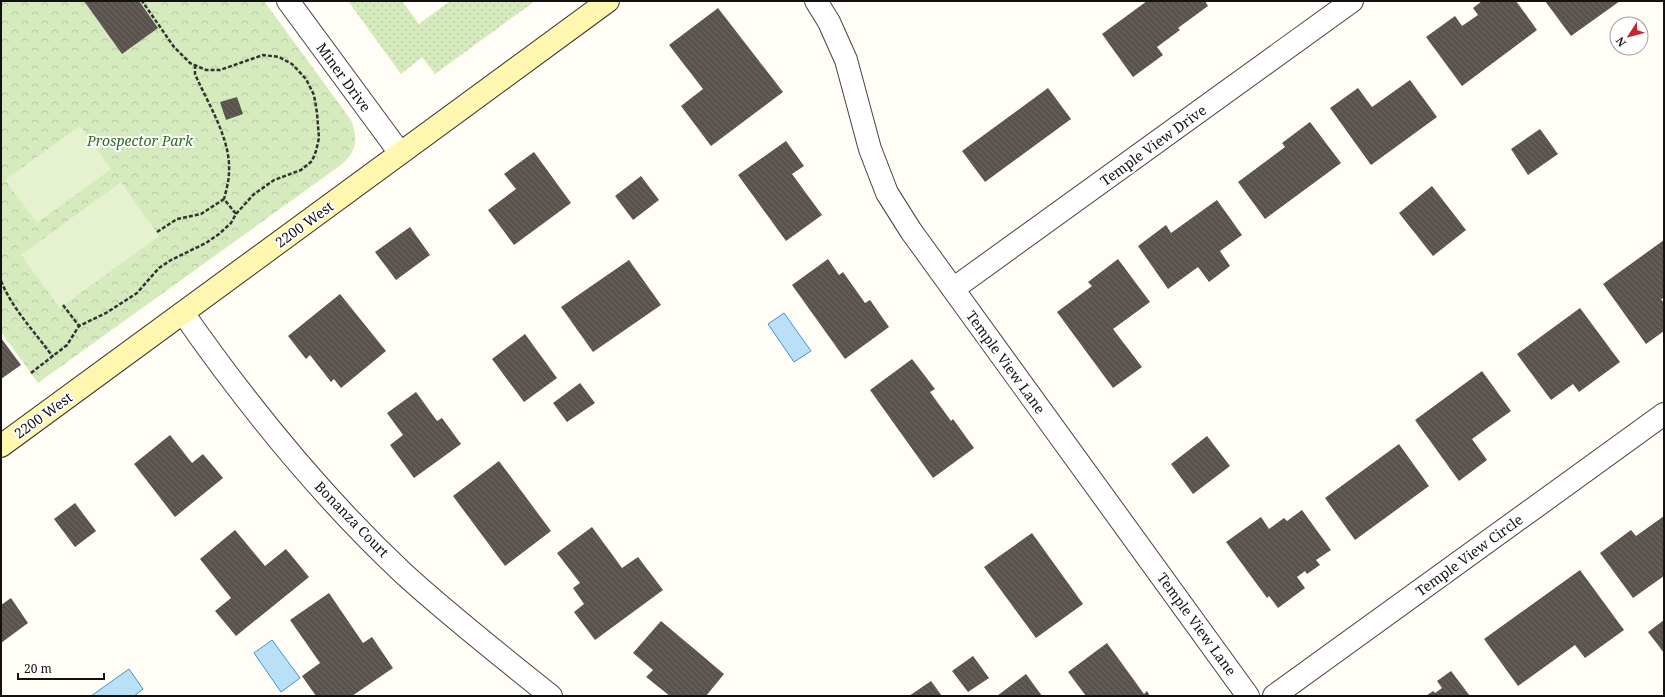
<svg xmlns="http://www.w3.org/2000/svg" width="1665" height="697" viewBox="0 0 1665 697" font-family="'Noto Serif',serif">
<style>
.grass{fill:url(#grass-dots)}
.park{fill:url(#park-crowns)}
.pitch{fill:#e6f2cf}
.water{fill:#b9e0f7;stroke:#3f96cf}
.building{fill:url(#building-back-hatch)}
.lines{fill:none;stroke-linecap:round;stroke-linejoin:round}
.street-casing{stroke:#444;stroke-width:24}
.secondary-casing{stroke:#333;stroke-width:24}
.path{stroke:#333;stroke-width:2.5;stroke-dasharray:4 2;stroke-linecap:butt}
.street{stroke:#fff;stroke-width:22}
.secondary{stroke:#fff6b0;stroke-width:22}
.labels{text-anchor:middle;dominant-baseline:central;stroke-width:4;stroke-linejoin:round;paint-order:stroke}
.street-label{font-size:14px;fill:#111;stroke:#fff}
.park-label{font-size:14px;font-style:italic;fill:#2f6b1f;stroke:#fff}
</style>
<defs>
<pattern id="grass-dots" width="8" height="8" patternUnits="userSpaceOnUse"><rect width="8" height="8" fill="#d5ebbd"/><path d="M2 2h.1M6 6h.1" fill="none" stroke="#b6c8a1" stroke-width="1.8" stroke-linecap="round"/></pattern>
<pattern id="park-crowns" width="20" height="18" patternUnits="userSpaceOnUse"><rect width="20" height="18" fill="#d5ebbd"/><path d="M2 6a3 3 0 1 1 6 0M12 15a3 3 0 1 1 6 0" fill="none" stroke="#b6c8a1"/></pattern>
<pattern id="building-back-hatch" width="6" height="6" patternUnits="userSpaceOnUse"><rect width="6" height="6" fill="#5a524d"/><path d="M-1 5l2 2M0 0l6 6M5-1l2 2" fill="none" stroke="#6d6662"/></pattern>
</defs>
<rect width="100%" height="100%" fill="#fffdf5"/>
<!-- grass -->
<path class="grass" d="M348,1H402L419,24L450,1H535L435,74L422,57L401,74Z"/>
<!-- park -->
<path class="park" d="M1,1H264L351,120C358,139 357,151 341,165L38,383L1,332Z"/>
<!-- pitch -->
<path class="pitch" d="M80,126L111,169L37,223L5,180Z
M121,182L159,236L60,308L21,255Z"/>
<!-- water -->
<path class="water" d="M784,313L811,351L794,362L768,324Z
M272,640L300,678L281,692L254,653Z
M129,669L143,689L134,696H91Z"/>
<!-- building -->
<path class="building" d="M84,1H139L158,28L122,54Z
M1147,1H1205L1208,6L1178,28L1180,30L1157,47L1163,55L1133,77L1102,34Z
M1482,1H1516L1537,30L1462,86L1426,37L1455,16L1462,26L1478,15L1473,8Z
M1545,1H1620L1571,36Z
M718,8L783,92L711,146L681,106L703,89L669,45Z
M1410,80L1437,117L1371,165L1330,108L1358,88L1372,107Z
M1048,88L1071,119L985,182L962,151Z
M237,97L243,114L226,120L220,102Z
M1310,122L1341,163L1265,219L1238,182L1285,147L1282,143Z
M1540,129L1558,154L1528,175L1511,149Z
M786,141L804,166L792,174L822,215L786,241L738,175Z
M534,152L571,203L514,245L488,210L516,189L504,174Z
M641,176L659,200L633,220L615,196Z
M1432,186L1466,230L1433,256L1399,213Z
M1217,200L1242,235L1220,251L1230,266L1209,282L1198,267L1168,289L1138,246L1166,225L1171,233Z
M410,227L430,255L396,280L375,252Z
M1664,240V298L1661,299L1664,303V331L1646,344L1603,284Z
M828,259L839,275L843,272L865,303L870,300L889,327L845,359L792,285Z
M1118,259L1150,302L1113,329L1142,367L1113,388L1057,312L1092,286L1088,282Z
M629,260L661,305L593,352L561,307Z
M340,294L386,351L341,388L334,379L331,382L310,355L306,359L288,336Z
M1580,308L1620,362L1579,392L1573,384L1551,400L1517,354Z
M525,334L557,378L524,402L492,359Z
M1,338L21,365L1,379Z
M912,359L935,389L930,392L951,421L953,419L974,448L933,478L870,390Z
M1482,371L1511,411L1472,439L1487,460L1459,481L1415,420Z
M580,383L595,403L567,422L553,403Z
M416,392L437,421L442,418L461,444L414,478L390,445L403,435L387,413Z
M170,435L192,463L203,454L223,478L175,517L134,464Z
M1207,436L1230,466L1193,494L1171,464Z
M1399,444L1429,486L1355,540L1325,498Z
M499,461L551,531L505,566L453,496Z
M75,503L96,531L75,547L54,519Z
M1302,510L1331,550L1316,560L1320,565L1307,574L1305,571L1297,577L1305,588L1278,608L1269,596L1267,598L1226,542L1261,517L1269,529L1284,518L1287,521Z
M1664,516V576L1633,598L1600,553L1631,530L1636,536Z
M592,527L622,568L638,557L663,590L595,640L574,612L584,604L573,588L580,583L557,553Z
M235,530L265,566L286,549L309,577L236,636L215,611L231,598L200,559Z
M1032,533L1083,604L1036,638L984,567Z
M1580,570L1624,630L1585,658L1575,645L1518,686L1484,639Z
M329,593L363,643L372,637L393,668L352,696H316L302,676L320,663L290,620Z
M11,598L28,623L1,643V605Z
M1664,620V653L1648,632Z
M661,621L724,674L706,696H670L646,677L653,670L633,653Z
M1107,643L1144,694L1147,691L1150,696H1086L1068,672Z
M973,656L989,678L968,692L952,671Z
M1451,671L1470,696H1426L1433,691L1435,693L1442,688L1437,681Z
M1026,674L1042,696H997Z
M931,681L942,696H909Z"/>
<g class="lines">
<defs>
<path id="street" d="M288,1L400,153
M816,1L829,22L846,60L870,149L887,193L911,231L1248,696
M953,289L1352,1
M183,313C248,406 320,495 403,573C450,616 501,656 551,696
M1274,696L1664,414"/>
<path id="secondary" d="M1,446L608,1"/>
</defs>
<!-- street casing -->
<use href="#street" class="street-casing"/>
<!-- secondary casing -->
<use href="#secondary" class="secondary-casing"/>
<!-- path -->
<path class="path" d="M195,65V74C208,104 231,139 229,172C229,181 226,191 224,199L236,214
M157,232L177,219L201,214L224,199
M1,281C13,310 35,332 53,357
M63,305L79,326
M31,373L67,345L79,326L106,313L137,293L159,268L171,260L206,243L219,234L231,223L236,214L253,195L274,180L301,170L312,161L316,151L319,138L317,113L314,95L306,79L292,64L279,57L263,55L220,70H206L190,63L174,47L142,1"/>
<!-- street -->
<use href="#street" class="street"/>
<!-- secondary -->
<use href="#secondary" class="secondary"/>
</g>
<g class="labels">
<!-- street labels -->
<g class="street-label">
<text transform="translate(344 77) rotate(54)">Miner Drive</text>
<text transform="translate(1153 145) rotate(-36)">Temple View Drive</text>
<text transform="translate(304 224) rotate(-36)">2200 West</text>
<text transform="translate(1006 362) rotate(54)">Temple View Lane</text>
<text transform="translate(43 415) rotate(-36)">2200 West</text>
<text transform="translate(352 519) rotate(46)">Bonanza Court</text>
<text transform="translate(1469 555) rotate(-36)">Temple View Circle</text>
<text transform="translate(1197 624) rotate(54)">Temple View Lane</text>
</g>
<!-- park labels -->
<g class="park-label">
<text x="140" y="140">Prospector Park</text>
</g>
</g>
<!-- border -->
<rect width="1665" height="697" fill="none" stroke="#111111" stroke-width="4"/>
<!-- north arrow -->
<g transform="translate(1629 36) rotate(234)"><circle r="19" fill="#ffffff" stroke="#a0a0a0"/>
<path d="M0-3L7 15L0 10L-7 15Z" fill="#c4262e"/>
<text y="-6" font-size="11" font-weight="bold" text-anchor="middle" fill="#111111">N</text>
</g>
<!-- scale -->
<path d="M18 673v6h86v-6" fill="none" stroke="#111111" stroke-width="2"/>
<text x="24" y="673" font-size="12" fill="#111111" stroke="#ffffff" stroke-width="3" paint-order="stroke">20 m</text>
</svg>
